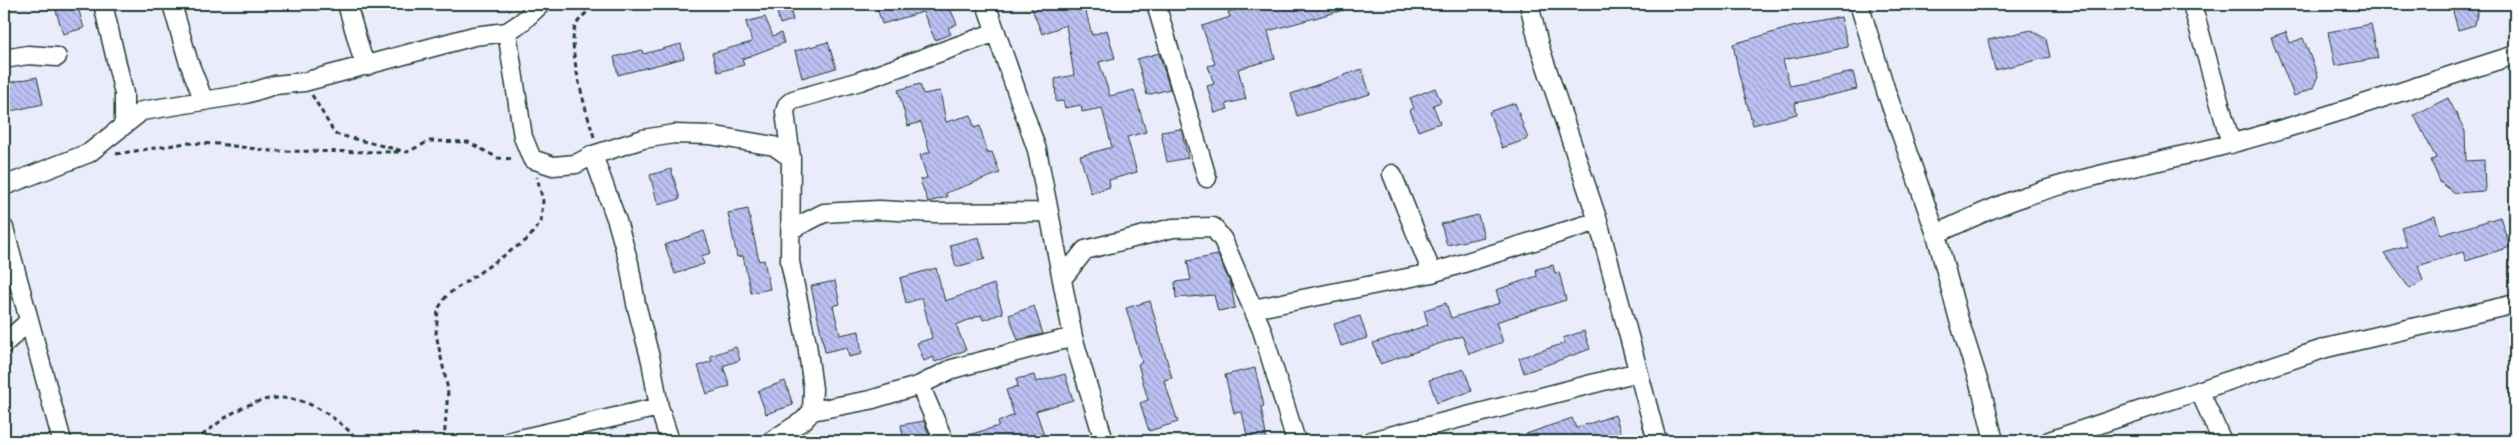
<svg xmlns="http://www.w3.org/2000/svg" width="2519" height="445" viewBox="0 0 2519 445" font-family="'Playpen Sans',sans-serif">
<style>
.building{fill:url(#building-back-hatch);stroke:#1f3d34}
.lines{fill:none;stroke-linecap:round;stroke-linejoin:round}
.minor-casing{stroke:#1f3d34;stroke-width:21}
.path{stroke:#1f3d34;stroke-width:3;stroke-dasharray:5 4;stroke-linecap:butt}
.minor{stroke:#fff;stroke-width:18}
</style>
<defs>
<pattern id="building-back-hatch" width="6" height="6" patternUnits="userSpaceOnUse" patternTransform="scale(1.25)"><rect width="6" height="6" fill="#bdc1f3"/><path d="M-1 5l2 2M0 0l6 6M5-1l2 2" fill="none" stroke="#999ec6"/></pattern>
</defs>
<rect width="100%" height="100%" fill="#ebecfb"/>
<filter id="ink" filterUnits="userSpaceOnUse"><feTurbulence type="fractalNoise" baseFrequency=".02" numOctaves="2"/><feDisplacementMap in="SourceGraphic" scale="10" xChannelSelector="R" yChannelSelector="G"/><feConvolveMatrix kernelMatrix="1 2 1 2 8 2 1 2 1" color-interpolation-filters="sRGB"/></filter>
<g filter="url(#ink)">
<!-- building -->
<path class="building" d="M54,4H77L84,28L63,34Z
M775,4H789L793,20L780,24Z
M876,4H948L957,24L948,28L951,34L935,40L923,12L882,24Z
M1030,4H1084L1092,35L1107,30L1115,58L1099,62L1110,96L1134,90L1146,132L1127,137L1137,172L1109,180L1110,187L1091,193L1080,156L1112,147L1102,108L1082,112L1081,105L1065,108L1063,101L1056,102L1055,79L1074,75L1066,25L1042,34Z
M1253,4H1256L1257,8L1271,4H1347V9L1268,31L1275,59L1238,69L1246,99L1226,104L1228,109L1215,113L1207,86L1214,84L1208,66L1215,64L1202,26L1230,17L1228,12Z
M2451,4H2479L2475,25L2458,30Z
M765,17L773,36L781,33L784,43L742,59L744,65L718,72L712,53L752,42L746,22Z
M1841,17L1848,47L1783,60L1790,86L1853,72L1857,89L1795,103L1797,114L1753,125L1739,75L1733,44L1792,27Z
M2371,24L2378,58L2335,66L2328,32Z
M2031,30L2046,39L2050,57L1995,70L1988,40Z
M2286,32L2290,43L2303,38L2318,76L2313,88L2294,96L2271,37Z
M828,42L836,68L802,78L795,51Z
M681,44L684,58L618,75L614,57L642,50L643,54Z
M1159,53L1170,89L1147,95L1137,59Z
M1362,69L1370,94L1297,116L1291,94Z
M37,77L43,104L11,111L7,83Z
M920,84L923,94L940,91L946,122L971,115L974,128L980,126L987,153L992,152L1000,173L946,193L947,197L928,202L920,180L927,178L920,155L930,152L921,122L908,126L898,90Z
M1435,88L1441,102L1433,105L1440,123L1418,131L1410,110L1414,108L1410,98Z
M2448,98L2465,131L2466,161L2484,160L2485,191L2455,193L2440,182L2431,160L2436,158L2414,115Z
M1515,103L1528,139L1502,148L1489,112Z
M1181,129L1188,158L1167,162L1161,132Z
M671,169L680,199L658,205L650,175Z
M748,209L759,261L764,260L770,289L751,293L743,256L737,257L728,213Z
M1478,215L1484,237L1447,245L1441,224Z
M2435,216L2441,235L2500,217L2510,247L2466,261L2463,252L2418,266L2423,281L2410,289L2384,253L2407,246L2401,227Z
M704,231L711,253L701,256L704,264L675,274L665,245Z
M979,237L985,259L956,267L950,245Z
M1218,255L1231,285L1235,308L1218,311L1214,295L1176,298L1175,282L1191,280L1187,261Z
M1553,265L1555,273L1559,272L1566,300L1496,322L1503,342L1469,354L1462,336L1380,364L1373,343L1428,325L1424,310L1446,303L1451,318L1500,303L1496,290L1537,276L1536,269Z
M936,268L945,301L994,284L1003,313L983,320L981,315L956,325L966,350L935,362L933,357L924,361L917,343L932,338L922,298L906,303L900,278Z
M835,281L840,304L833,306L840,335L859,331L862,354L849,357L847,347L825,352L811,286Z
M1150,301L1172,378L1164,380L1178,422L1149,431L1140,403L1148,400L1138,364L1142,362L1126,308Z
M1034,306L1043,334L1018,340L1009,315Z
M1360,316L1367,338L1341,346L1334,324Z
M1584,331L1590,349L1524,373L1519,358L1565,343L1563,338Z
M736,347L740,360L723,366L730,386L707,394L698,366L712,361L710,356Z
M1255,368L1264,406L1261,407L1267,441H1248L1242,412L1234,413L1225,375Z
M1464,369L1472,391L1437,403L1429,380Z
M1065,374L1073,400L1036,411L1046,441H962L961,437L999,426L998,422L1014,415L1006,390L1018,386L1016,379L1034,375L1036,382Z
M785,381L793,405L766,414L758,391Z
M1615,415L1624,441H1512V439L1572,418L1576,428Z
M924,421L931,441H904L901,425Z"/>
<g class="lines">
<defs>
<path id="minor" d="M103,4L124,94V124
M172,4L188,60L204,101
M347,4L361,53L367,66
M986,4L1037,150L1073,337L1104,441
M1156,4L1207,178
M1529,4L1539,45L1598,221L1657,441
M1859,4L1886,91L1936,234L1959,320L1983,396L1994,441
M2192,4L2231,144
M507,32L523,137L532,159L553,166L576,164L593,155L643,139L674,134L710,135L774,146L791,158
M4,59L28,55L57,57
M593,155L617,221L629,263L636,304L651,361L659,407L670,441
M1392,174L1432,273
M4,186L89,153L142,111L246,94L275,85L304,82L474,36L507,32L522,22L541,4
M4,228L62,441
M792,229L824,213L840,212L879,210L935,213L1049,212
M1936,234C1964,221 1991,208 2020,198C2089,174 2162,162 2233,143C2328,118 2421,84 2515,55
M1062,279L1085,250L1173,228L1213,227L1223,240L1262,330L1296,441
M1253,309L1432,273L1598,221
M4,344L29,321
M920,385L944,441
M2200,392L2222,441
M812,411L870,400L920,385L952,369L1073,337
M511,441L659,407
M771,441L804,420L812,411L813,389L807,344L790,262L791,158L785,112L787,105L793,100L860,81L996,32
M1371,441L1638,372
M2049,441L2326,348L2515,304"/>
</defs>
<!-- minor casing -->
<use href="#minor" class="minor-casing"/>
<!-- path -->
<path class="path" d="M312,95L335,134L407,152L430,141L468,142L498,158L514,159
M594,137C587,114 567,49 575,27C578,19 590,10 595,4
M116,154L187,143L219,144L271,151L401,152
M195,441C206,433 217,423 228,416C282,381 318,401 360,441
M444,441L448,390L436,334L438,309L447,295L528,239L541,222L543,201L537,177"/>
<!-- minor -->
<use href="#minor" class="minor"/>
</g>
</g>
<!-- margin -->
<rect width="2519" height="445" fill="none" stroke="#fff" stroke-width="20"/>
<rect x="10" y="10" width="2499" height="425" fill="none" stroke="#1f3d34" stroke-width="2" filter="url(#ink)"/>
</svg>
